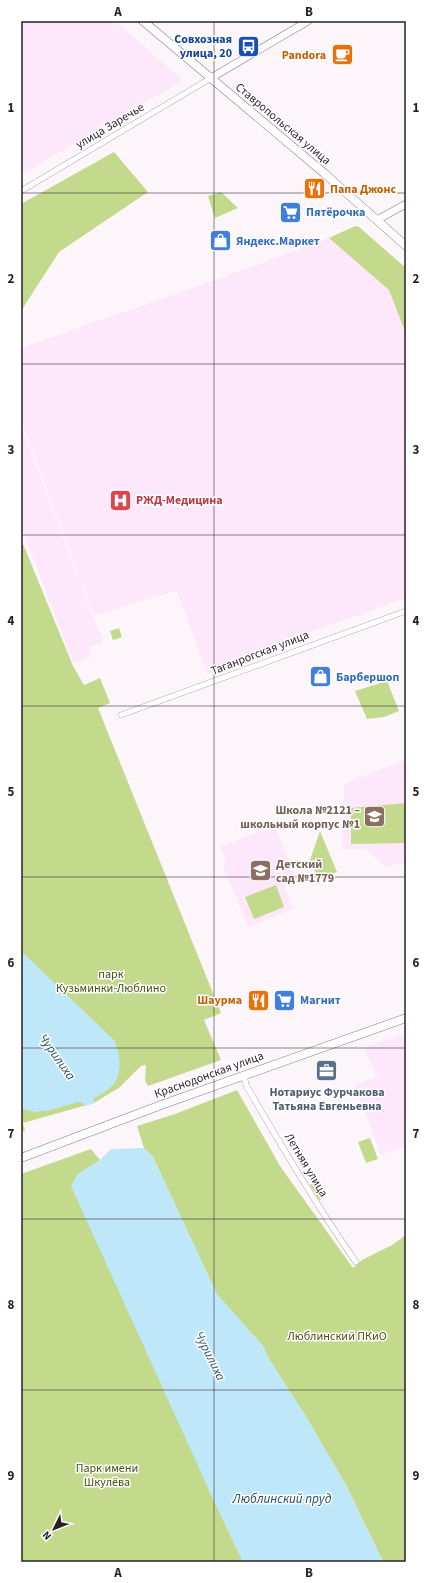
<svg xmlns="http://www.w3.org/2000/svg" width="427" height="1583" viewBox="0 0 427 1583" font-family="'Source Sans 3',sans-serif">
<style>
.built{fill:#fce7fb}
.green{fill:#c3d98b}
.water{fill:#bfe7fa}
.lines{fill:none;stroke-linecap:round;stroke-linejoin:round}
.minor-casing{stroke:#8e748d;stroke-width:6}
.tertiary-casing{stroke:#8e748d;stroke-width:8}
.secondary-casing{stroke:#8e748d;stroke-width:9}
.minor{stroke:#fff;stroke-width:5.5}
.tertiary{stroke:#fff;stroke-width:7}
.secondary{stroke:#fff;stroke-width:8}
.grid{fill:none;stroke:#2a1f29;stroke-width:1;stroke-opacity:0.55}
.labels{text-anchor:middle;dominant-baseline:central;stroke-width:3;stroke-linejoin:round;paint-order:stroke}
.transit-label{font-size:12px;font-weight:bold;fill:#164399;stroke:#fff;text-anchor:end}
.food-label{font-size:12px;font-weight:bold;fill:#c56008;stroke:#fff;text-anchor:end}
.street-label{font-size:12px;fill:#2a1f29;stroke:#fff}
.shop-label{font-size:12px;font-weight:bold;fill:#366cbe;stroke:#fff;text-anchor:start}
.health-label{font-size:12px;font-weight:bold;fill:#be3a42;stroke:#fff;text-anchor:start}
.education-label{font-size:12px;font-weight:bold;fill:#785e54;stroke:#fff;text-anchor:end}
.park-label{font-size:12px;fill:#44530d;stroke:#fff}
.service-label{font-size:12px;font-weight:bold;fill:#4e5e75;stroke:#fff}
.water-label{font-size:13px;font-style:italic;fill:#1f4f63;stroke:#fff}
.neatline{fill:none;stroke:#2a1f29;stroke-width:1.5}
.grid-label{font-size:13px;text-anchor:middle;font-weight:bold;fill:#2a1f29}
</style>
<rect width="100%" height="100%" fill="#fcf6fb"/>
<!-- built -->
<path class="built" d="M21,21H115L177,75L182,81L21,175Z
M329,238L389,290L406,334V598L265,648L207,674L177,590L94,616L21,420V348L224,277Z
M21,425L103,642L88,647L91,657L73,663L21,526Z
M406,759V862L386,867L366,849H342L344,784Z
M275,826L297,880L284,885L293,909L248,927L222,863L226,861L220,847Z
M406,1033V1146L381,1155L355,1085L377,1077L364,1047Z"/>
<!-- green -->
<path class="green" d="M114,152L148,192L59,252L21,311V204Z
M221,192L238,208L215,218L208,196Z
M355,226L359,227L406,268V334L389,290L329,238Z
M21,539L73,666L84,685L100,678L110,703L98,708L221,1013L204,1020L221,1060L148,1086L145,1081L146,1065L141,1066L120,1087L94,1103L23,1123L25,1131L21,1132Z
M119,628L122,637L113,640L110,631Z
M387,681L399,711L384,717L367,719L355,691Z
M406,803V843L351,844V808Z
M320,831L337,872L318,879L310,860Z
M276,885L284,907L254,919L245,897Z
M237,1090L280,1166L353,1268L362,1260L392,1245L406,1235V1562H383L347,1487L308,1420L269,1359L263,1346L217,1295L153,1157L144,1148L137,1126L175,1114Z
M370,1138L378,1159L366,1163L358,1142Z
M91,1149L100,1160L77,1175L209,1490L243,1562H21V1174Z
M317,1180L326,1196L319,1200L310,1185Z"/>
<!-- water -->
<path class="water" d="M21,951L114,1040C120,1052 123,1074 113,1085C107,1091 101,1094 94,1098V1103L86,1106L83,1103L78,1102L51,1110L36,1112L21,1109Z
M144,1148L153,1157L217,1294L263,1346L269,1359L308,1420L347,1487L383,1562H243L209,1490L71,1186L77,1175L100,1160L111,1149Z"/>
<g class="lines">
<defs>
<path id="minor" d="M21,191L211,78
M121,715L406,611
M244,1075L246,1085C281,1145 316,1205 356,1262"/>
<path id="tertiary" d="M211,78L308,21
M377,220L406,204"/>
<path id="secondary" d="M143,21L324,173L406,246
M21,1158L161,1105L406,1018"/>
</defs>
<!-- minor casing -->
<use href="#minor" class="minor-casing"/>
<!-- tertiary casing -->
<use href="#tertiary" class="tertiary-casing"/>
<!-- secondary casing -->
<use href="#secondary" class="secondary-casing"/>
<!-- minor -->
<use href="#minor" class="minor"/>
<!-- tertiary -->
<use href="#tertiary" class="tertiary"/>
<!-- secondary -->
<use href="#secondary" class="secondary"/>
</g>
<!-- grid -->
<path class="grid" d="M214,21V1562M21,193H406M21,364H406M21,535H406M21,706H406M21,877H406M21,1048H406M21,1219H406M21,1390H406"/>
<!-- icons -->
<defs>
<symbol id="bus-square" viewBox="-11 -11 22 22"><rect x="-9" y="-9" width="18" height="18" rx="4" fill="#1a4fb4" stroke="#fff"/><path d="M-5-6H5V4H4V6H2V4H-2V6H-4V4H-5ZM-3.5-4V0h7V-4ZM-3.5 1.2v1.5H-2V1.2ZM2 1.2v1.5H3.5V1.2Z" fill="#fff"/></symbol>
<symbol id="cafe-square" viewBox="-11 -11 22 22"><rect x="-9" y="-9" width="18" height="18" rx="4" fill="#e8710a" stroke="#fff"/><path d="M-5.5-4.5H6V0H3Q3 3.5 0 3.5H-2.5Q-5.5 3.5-5.5 0ZM3-3.2v2h1.7v-2ZM-6 4.5H4V6H-6Z" fill="#fff"/></symbol>
<symbol id="restaurant-square" viewBox="-11 -11 22 22"><rect x="-9" y="-9" width="18" height="18" rx="4" fill="#e8710a" stroke="#fff"/><path d="M-5-6h1v4h1v-4h1v4h1v-4h1v5L-1.5 .5V6h-2V.5L-5-1ZM5-6V6H3V1.5H1.5Q1.5-4 5-6Z" fill="#fff"/></symbol>
<symbol id="supermarket-square" viewBox="-11 -11 22 22"><rect x="-9" y="-9" width="18" height="18" rx="4" fill="#3f7fe0" stroke="#fff"/><path d="M-6-5.5h2.5l.6 2H6L4.5 2H-2.5L-4.4-4H-6ZM-1.5 3.2a1.3 1.3 0 1 0 .1 0ZM3 3.2a1.3 1.3 0 1 0 .1 0Z" fill="#fff"/></symbol>
<symbol id="shop-square" viewBox="-11 -11 22 22"><rect x="-9" y="-9" width="18" height="18" rx="4" fill="#3f7fe0" stroke="#fff"/><path d="M-5-2.5h2.3a2.7 3.5 0 0 1 5.4 0H5L5.5 6h-11ZM-1.5-2.5h3a1.5 2.3 0 0 0-3 0Z" fill="#fff"/></symbol>
<symbol id="hospital-square" viewBox="-11 -11 22 22"><rect x="-9" y="-9" width="18" height="18" rx="4" fill="#e0444e" stroke="#fff"/><path d="M-5-5h3v3.5h4V-5h3V5h-3V1.5h-4V5h-3Z" fill="#fff"/></symbol>
<symbol id="school-square" viewBox="-11 -11 22 22"><rect x="-9" y="-9" width="18" height="18" rx="4" fill="#8d6e63" stroke="#fff"/><path d="M0-5L7-2L0 1L-7-2ZM-4 1L0 2.5L4 1V4Q0 6-4 4Z" fill="#fff"/></symbol>
<symbol id="office-square" viewBox="-11 -11 22 22"><rect x="-9" y="-9" width="18" height="18" rx="4" fill="#5c6f8a" stroke="#fff"/><path d="M-6-3h4V-5.5h4V-3h4V5H-6ZM-1-4.5V-3h2v-1.5ZM-6 0V1H6V0Z" fill="#fff"/></symbol>
</defs>
<g fill-rule="evenodd">
<use href="#bus-square" x="236" y="34" width="25" height="25"/>
<use href="#cafe-square" x="330" y="42" width="25" height="25"/>
<use href="#restaurant-square" x="302" y="176" width="25" height="25"/>
<use href="#supermarket-square" x="278" y="200" width="25" height="25"/>
<use href="#shop-square" x="208" y="228" width="25" height="25"/>
<use href="#hospital-square" x="108" y="488" width="25" height="25"/>
<use href="#shop-square" x="308" y="664" width="25" height="25"/>
<use href="#school-square" x="362" y="804" width="25" height="25"/>
<use href="#school-square" x="248" y="858" width="25" height="25"/>
<use href="#restaurant-square" x="246" y="988" width="25" height="25"/>
<use href="#supermarket-square" x="272" y="988" width="25" height="25"/>
<use href="#office-square" x="314" y="1058" width="25" height="25"/>
</g>
<g class="labels">
<!-- transit labels -->
<g class="transit-label">
<text x="232" y="39">Совхозная<tspan x="232" dy="14">улица, 20</tspan></text>
</g>
<!-- food labels -->
<g class="food-label">
<text x="326" y="55">Pandora</text>
<text x="330" y="189" text-anchor="start">Папа Джонс</text>
<text x="242" y="1000">Шаурма</text>
</g>
<!-- street labels -->
<g class="street-label">
<text transform="translate(283 124) rotate(40)">Ставропольская улица</text>
<text transform="translate(110 126) rotate(-31)">улица Заречье</text>
<text transform="translate(260 653) rotate(-21)">Таганрогская улица</text>
<text transform="translate(209 1075) rotate(-20)">Краснодонская улица</text>
<text transform="translate(306 1165) rotate(59)">Летняя улица</text>
</g>
<!-- shop labels -->
<g class="shop-label">
<text x="306" y="212">Пятёрочка</text>
<text x="236" y="241">Яндекс.Маркет</text>
<text x="336" y="677">Барбершоп</text>
<text x="300" y="1000">Магнит</text>
</g>
<!-- health labels -->
<g class="health-label">
<text x="136" y="500">РЖД-Медицина</text>
</g>
<!-- education labels -->
<g class="education-label">
<text x="360" y="810">Школа №2121 –<tspan x="360" dy="14">школьный корпус №1</tspan></text>
<text x="276" y="864" text-anchor="start">Детский<tspan x="276" dy="14">сад №1779</tspan></text>
</g>
<!-- park labels -->
<g class="park-label">
<text x="111" y="974">парк<tspan x="111" dy="14">Кузьминки-Люблино</tspan></text>
<text x="337" y="1336">Люблинский ПКиО</text>
<text x="107" y="1468">Парк имени<tspan x="107" dy="14">Шкулёва</tspan></text>
</g>
<!-- service labels -->
<g class="service-label">
<text x="327" y="1092">Нотариус Фурчакова<tspan x="327" dy="14">Татьяна Евгеньевна</tspan></text>
</g>
<!-- water labels -->
<g class="water-label">
<text transform="translate(57 1057) rotate(55)">Чурилиха</text>
<text transform="translate(210 1356) rotate(64)">Чурилиха</text>
<text x="282" y="1499">Люблинский пруд</text>
</g>
</g>
<!-- border -->
<rect width="427" height="1583" fill="none" stroke="#ffffff" stroke-width="44"/>
<!-- north arrow -->
<g transform="translate(54 1529) rotate(227)" stroke="#ffffff" stroke-width="3" paint-order="stroke">
<path d="M0-3L7 15L0 10L-7 15Z" fill="#2a1f29"/>
<text y="-6" font-size="11" font-weight="bold" text-anchor="middle" fill="#2a1f29">N</text>
</g>
<rect x="22" y="22" width="383" height="1539" class="neatline"/>
<g class="grid-label">
<text x="118" y="16">A</text>
<text x="309" y="16">B</text>
<text x="11" y="112">1</text>
<text x="416" y="112">1</text>
<text x="11" y="283">2</text>
<text x="416" y="283">2</text>
<text x="11" y="454">3</text>
<text x="416" y="454">3</text>
<text x="11" y="625">4</text>
<text x="416" y="625">4</text>
<text x="11" y="796">5</text>
<text x="416" y="796">5</text>
<text x="11" y="967">6</text>
<text x="416" y="967">6</text>
<text x="11" y="1138">7</text>
<text x="416" y="1138">7</text>
<text x="11" y="1309">8</text>
<text x="416" y="1309">8</text>
<text x="11" y="1480">9</text>
<text x="416" y="1480">9</text>
<text x="118" y="1577">A</text>
<text x="309" y="1577">B</text>
</g>
</svg>
